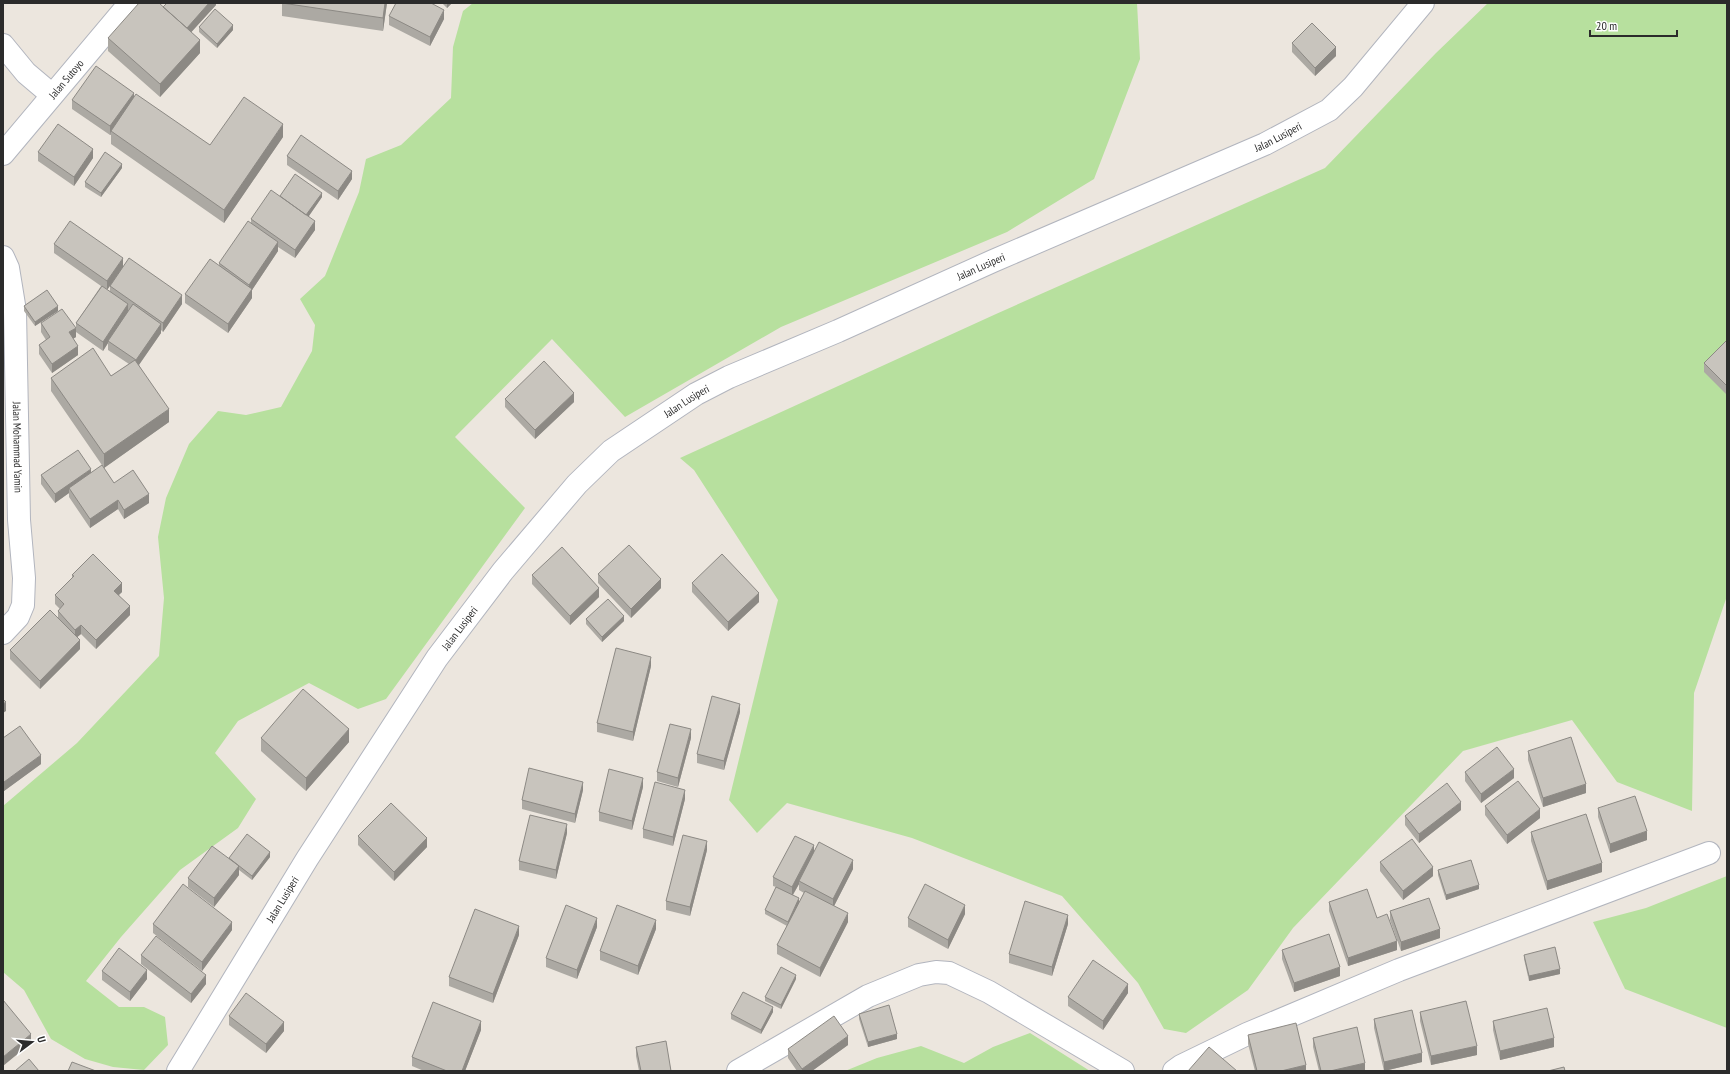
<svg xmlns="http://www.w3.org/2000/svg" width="1730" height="1074" viewBox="0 0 1730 1074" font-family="'PT Sans Narrow',sans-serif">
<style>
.green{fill:#b7e09e}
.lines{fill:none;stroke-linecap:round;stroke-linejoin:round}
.street-casing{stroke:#b2b5be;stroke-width:24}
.secondary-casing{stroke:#b2b5be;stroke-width:24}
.street{stroke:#fff;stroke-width:22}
.secondary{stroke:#fff;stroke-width:22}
.wall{fill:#aca9a3;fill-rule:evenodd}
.shaded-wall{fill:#8c8984}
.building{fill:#c8c4bd;stroke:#8c8984}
.labels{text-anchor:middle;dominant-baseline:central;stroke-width:3;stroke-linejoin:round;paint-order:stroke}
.street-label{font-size:11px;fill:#2b2b2b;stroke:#fff}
</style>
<rect width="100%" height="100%" fill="#ece6de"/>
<!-- green -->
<path class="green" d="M473,3H1137L1140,59L1094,179L1007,232L781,327L625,417L552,339L455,437L525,508L386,699L358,709L309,683L238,721L215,753L256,799L238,828L180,870L121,937L86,981L119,1007H144L165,1017L168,1045L144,1070L113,1067L85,1059L51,1039L24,990L3,972V806L77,743L159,656L164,598L158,537L166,498L189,444L218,411L246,415L281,407L312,351L315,325L300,299L325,276L359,192L366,159L401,145L451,98L453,47L463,11Z
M1488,3H1727V596L1694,693L1692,811L1617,782L1572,720L1463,751L1293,928L1248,990L1186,1033L1164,1029L1138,983L1062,896L912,838L787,803L757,833L729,800L778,600L694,470L680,458L996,314L1325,168L1436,53Z
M1727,876V1028L1625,989L1593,922L1646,908Z
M1030,1033L1090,1071H845L877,1058L921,1046L964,1063L993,1047Z"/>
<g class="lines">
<defs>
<g id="street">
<path d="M3,45L26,73L52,95"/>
<path id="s1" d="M178,1071L307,859L437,658L503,571L577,484L611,451L696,394L729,377L838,331L993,261L1265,144L1329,110L1353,87L1423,3"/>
<path d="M1174,1071L1181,1066L1247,1034L1399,970L1709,853"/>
</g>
<g id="secondary">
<path id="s2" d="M3,154L130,3"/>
<path id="s3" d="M3,257L8,268L15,311L19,520L24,578L23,605L18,617L3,633"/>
<path d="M738,1071L868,996L919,975L936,972L949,973L989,992L1123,1071"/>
</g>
</defs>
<!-- street casing -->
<use href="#street" class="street-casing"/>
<!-- secondary casing -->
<use href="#secondary" class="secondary-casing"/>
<!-- street -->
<use href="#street" class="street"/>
<!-- secondary -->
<use href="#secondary" class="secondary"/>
</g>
<!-- wall -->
<path class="wall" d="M216,3V5L191,32L200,53L160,97L108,51V38L163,7Z
M282,3H387L383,31L282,16Z
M442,3H452L447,8Z
M389,16L444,19L430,46L389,25Z
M199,27L233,30L217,48L199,32Z
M1292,43L1336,56L1315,76L1292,52Z
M134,98L210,145L283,137L224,223L111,144V135H110L72,109V100Z
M38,152L93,158L74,186L38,161Z
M287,156L352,179L338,200L287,165Z
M122,168L101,197L85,187V182Z
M280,196L322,197L309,216L315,230L295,258L278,247V251L252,290V298L228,333L185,303V294L219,266V263L251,223V219Z
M54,244L123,266L182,304L163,332L161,330V333L139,365L169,422L104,468L51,391V378L111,376L129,364L108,350V343L103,351L76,332V323L101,286L54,253ZM110,286V291L107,290Z
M24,306L58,311L35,326L24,311Z
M41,323L76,337L73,339L78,355L52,373L39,354V345L46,340L41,332Z
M1727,340V395L1704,372V363Z
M505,399L574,402L535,439L505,407Z
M91,473L114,483L149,503L124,519L118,509L90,528L69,497V493L55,503L41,484V475Z
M598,574L661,588L631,618L598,583Z
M72,575L122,592L119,595L130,615L96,649L81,634L77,637L80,649L40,689L10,659V650L58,617V611L60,609L55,604V595L72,578Z
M532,575L599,597L570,625L532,584Z
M692,583L759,602L728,631L692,592Z
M586,619L624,621L602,642L586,624Z
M651,666L633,741L597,732V723Z
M740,712L724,770L697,763V754Z
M3,738L41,764L4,791L3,789Z
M261,738L349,742L306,791L261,751Z
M691,738L678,787L657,781V772Z
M1528,751L1586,793L1543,807L1528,760Z
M1465,772L1514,778L1481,803L1465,781Z
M643,787L632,830L599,821V812Z
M583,790L575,823L522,809V800Z
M685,799L673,846L643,838V829Z
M1485,806L1540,818L1507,844L1485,815Z
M1598,808L1647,840L1610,853L1598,817Z
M1461,810L1419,843L1405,825V816Z
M1531,832L1602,872L1547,890L1531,841Z
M567,833L556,879L519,870V861Z
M358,836L427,847L394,881L358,845Z
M707,850L690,916L666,910V901Z
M270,857L252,880L239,870V875L214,907L188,887V878L229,859V858Z
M1380,862L1433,876L1403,900L1380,871Z
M853,869L834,906L848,922L820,977L777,954V945L787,926L765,914V910L776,887L773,886V877ZM799,884V890L804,893L799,902L793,895Z
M1438,870L1479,889L1446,900L1438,875Z
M1329,902L1377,918L1397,950L1348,966L1329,911Z
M1390,911L1440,938L1401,951L1390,920Z
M965,914L948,949L908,927V918Z
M153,924L232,930L202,971L153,933Z
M1068,924L1052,976L1009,963V954Z
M597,927L577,979L546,967V958Z
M656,929L638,975L600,960V951Z
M519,935L493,1003L449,986V977Z
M1282,950L1340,976L1294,992L1282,959Z
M141,955L206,984L191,1003L141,964Z
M1524,955L1560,974L1529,981L1524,959Z
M102,971L147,979L130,1001L102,980Z
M796,979L781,1009L765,1001V997Z
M1128,993L1103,1030L1068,1006V997Z
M773,1012L761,1034L731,1019V1014Z
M1420,1012L1477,1055L1431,1065L1420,1021Z
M859,1014L897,1039L868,1047L859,1019Z
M229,1016L284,1031L266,1053L229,1025Z
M1374,1019L1422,1062L1384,1071L1374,1028Z
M1493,1021L1554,1047L1500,1060L1493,1030Z
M481,1030L465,1071H424L412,1066V1057Z
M1248,1035L1306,1071H1255L1248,1044Z
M1313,1038L1365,1071H1319L1313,1047Z
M848,1045L812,1071H797L788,1058V1049Z
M636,1047L671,1071H639L636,1056Z"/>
<!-- shaded-wall -->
<path class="shaded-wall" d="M209,3H216V5L186,38V29Z
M385,3H387L383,31V18Z
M447,3H452L447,8Z
M444,10V19L430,46V37Z
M233,25V30L217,48V44Z
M200,40V53L160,97V84Z
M1336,47V56L1315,76V68Z
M134,93V102L111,131L110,135V126Z
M283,124V137L224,223V210Z
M93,149V158L74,186V177Z
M122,164V168L101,197V193Z
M352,171V179L338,200V191Z
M322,193V197L306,220V215Z
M315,221V230L295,258V250Z
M278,242V251L252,290V298L228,333V324L249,292V285Z
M123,258V267L107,290V281Z
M182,295V304L163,332V323Z
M128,304V313L108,341V343L103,351V342Z
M58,306V311L35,326V322Z
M161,324V333L136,369V360Z
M76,328V337L69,341V332Z
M78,346V355L52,373V364Z
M574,393V402L535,439V430Z
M169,409V422L104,468V454Z
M91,469V478L69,488V493L55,503V494Z
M149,494V503L124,519V510Z
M118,500V509L90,528V519Z
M661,579V588L631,618V609Z
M122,583V592L114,599V591Z
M599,588V597L570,625V616Z
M759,593V602L728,631V622Z
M130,606V615L96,649V640Z
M624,616V621L602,642V637Z
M81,625V634L75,639V630Z
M80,640V649L40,689V681Z
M651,657V666L633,741V732Z
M6,702V711L3,713V704Z
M740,704V712L724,770V761Z
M349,729V742L306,791V778Z
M691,729V738L678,787V778Z
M41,755V764L4,791V782Z
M1514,769V778L1481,803V794Z
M643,778V787L632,830V821Z
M583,782V790L575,823V814Z
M1586,784V793L1543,807V798Z
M685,790V799L673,846V837Z
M1461,802V810L1419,843V834Z
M1540,809V818L1507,844V835Z
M567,824V833L556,879V870Z
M1647,831V840L1610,853V844Z
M427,838V847L394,881V872Z
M707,841V850L690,916V907Z
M814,845V854L799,881V884L792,896V887Z
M270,852V857L252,880V876Z
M853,860V869L833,908V899Z
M1602,863V872L1547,890V881Z
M239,866V875L214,907V898Z
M1433,867V876L1403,900V891Z
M1479,885V889L1446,900V895Z
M799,898V903L788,926V922Z
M965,905V914L948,949V940Z
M848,913V922L820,977V968Z
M1068,915V924L1052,976V967Z
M597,918V927L577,979V970Z
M656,920V929L638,975V966Z
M232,922V930L202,971V962Z
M519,926V935L493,1003V994Z
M1440,929V938L1401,951V942Z
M1397,941V950L1348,966V958Z
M1340,967V976L1294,992V983Z
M1560,969V974L1529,981V976Z
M147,970V979L130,1001V992Z
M206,975V984L191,1003V994Z
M796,975V979L781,1009V1005Z
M1128,984V993L1103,1030V1021Z
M773,1007V1012L761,1034V1030Z
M481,1021V1030L465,1071H462Z
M284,1022V1031L266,1053V1044Z
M31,1034V1043L3,1066V1057Z
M897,1034V1039L868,1047V1042Z
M848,1036V1045L812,1071H802V1069Z
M1554,1038V1047L1500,1060V1051Z
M1477,1046V1055L1431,1065V1056Z
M1422,1053V1062L1384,1071V1062Z
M1365,1063V1071H1330Z
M1306,1065V1071H1281Z"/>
<!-- building -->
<path class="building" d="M139,3H159L200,40L160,84L108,38Z
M167,3H209L187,28L163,7Z
M282,3H385L383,18Z
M396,3H431L444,10L430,37L389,16Z
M215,9L233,25L217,44L199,27Z
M1312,23L1336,47L1315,68L1292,43Z
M96,66L134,93L110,126L72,100Z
M136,94L210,145L244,97L283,124L224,210L111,131Z
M58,124L93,149L74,177L38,152Z
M301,135L352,171L338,191L287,156Z
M105,152L122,164L101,193L85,182Z
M295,174L322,193L306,215L280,196Z
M271,190L315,221L295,250L251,219Z
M70,221L123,258L107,281L54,244Z
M248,221L278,242L249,285L219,263Z
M129,258L182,295L163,323L110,286Z
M210,259L252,289L228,324L185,294Z
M102,286L128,304L103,342L76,323Z
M47,290L58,306L35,322L24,306Z
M133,304L161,324L136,360L108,341Z
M62,309L76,328L69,332L78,346L52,364L39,345L50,337L41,323Z
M1727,340V386L1704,363Z
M93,348L111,376L135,360L169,409L104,454L51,378Z
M544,361L574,393L535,430L505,399Z
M78,450L91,469L55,494L41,475Z
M102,465L114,483L133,470L149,494L124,510L118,500L90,519L69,488Z
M629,545L661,579L631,609L598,574Z
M562,547L599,588L570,616L532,575Z
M93,554L122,583L114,591L130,606L96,640L81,625L75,630L58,611L64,604L55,595L74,576L72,575Z
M722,554L759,593L728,622L692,583Z
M608,599L624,616L602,637L586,619Z
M50,610L80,640L40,681L10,650Z
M616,648L651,657L633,732L597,723Z
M303,689L349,729L306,778L261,738Z
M712,696L740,704L724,761L697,754Z
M3,699L6,702L3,704Z
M670,724L691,729L678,778L657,772Z
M20,726L41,755L4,782L3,780V738Z
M1571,737L1586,784L1543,798L1528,751Z
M1497,747L1514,769L1481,794L1465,772Z
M529,768L583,782L575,814L522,800Z
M609,769L643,778L632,821L599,812Z
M1518,781L1540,809L1507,835L1485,806Z
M655,782L685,790L673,837L643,829Z
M1447,783L1461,802L1419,834L1405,816Z
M1635,796L1647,831L1610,844L1598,808Z
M391,803L427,838L394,872L358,836Z
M1586,814L1602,863L1547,881L1531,832Z
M530,815L567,824L556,870L519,861Z
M247,834L270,852L252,876L229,858Z
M683,835L707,841L690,907L666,901Z
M795,836L814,845L792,887L773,877Z
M1412,839L1433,867L1403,891L1380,862Z
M819,842L853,860L833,899L799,881Z
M212,846L239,866L214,898L188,878Z
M1471,860L1479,885L1446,895L1438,870Z
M183,884L232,922L202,962L153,924Z
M925,884L965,905L948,940L908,918Z
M776,887L799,898L788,922L765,910Z
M1367,889L1377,918L1387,914L1397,941L1348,958L1329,902Z
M805,891L848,913L820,968L777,945Z
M1429,898L1440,929L1401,942L1390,911Z
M1025,901L1068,915L1052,967L1009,954Z
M566,905L597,918L577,970L546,958Z
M617,905L656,920L638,966L600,951Z
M475,909L519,926L493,994L449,977Z
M1329,934L1340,967L1294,983L1282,950Z
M156,936L206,975L191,994L141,955Z
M1555,947L1560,969L1529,976L1524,955Z
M119,948L147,970L130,992L102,971Z
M1093,960L1128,984L1103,1021L1068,997Z
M781,967L796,975L781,1005L765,997Z
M743,992L773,1007L761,1030L731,1014Z
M246,993L284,1022L266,1044L229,1016Z
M3,1000L31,1034L3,1057Z
M1466,1001L1477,1046L1431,1056L1420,1012Z
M433,1002L481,1021L462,1071H447L412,1057Z
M889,1005L897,1034L868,1042L859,1014Z
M1547,1008L1554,1038L1500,1051L1493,1021Z
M1412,1010L1422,1053L1384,1062L1374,1019Z
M834,1016L848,1036L802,1069L788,1049Z
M1296,1023L1306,1065L1281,1071H1257L1248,1035Z
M1357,1027L1365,1063L1330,1071H1321L1313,1038Z
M666,1041L671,1071H641L636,1047Z
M1209,1047L1237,1071H1188Z
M29,1059L39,1071H15Z
M72,1062L96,1071H68Z
M1564,1067L1565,1071H1548Z"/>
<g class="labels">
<!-- street labels -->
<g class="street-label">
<text stroke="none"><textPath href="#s2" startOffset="98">Jalan Sutoyo</textPath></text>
<text stroke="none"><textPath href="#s1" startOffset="1497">Jalan Lusiperi</textPath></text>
<text stroke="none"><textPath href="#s1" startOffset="1173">Jalan Lusiperi</textPath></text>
<text stroke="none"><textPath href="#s1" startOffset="849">Jalan Lusiperi</textPath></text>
<text stroke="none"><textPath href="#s3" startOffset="192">Jalan Mohammad Yamin</textPath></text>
<text stroke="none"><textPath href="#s1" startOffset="525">Jalan Lusiperi</textPath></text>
<text stroke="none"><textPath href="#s1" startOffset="201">Jalan Lusiperi</textPath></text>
</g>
</g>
<!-- border -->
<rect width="1730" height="1074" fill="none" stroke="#2b2b2b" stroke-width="8"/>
<!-- north arrow -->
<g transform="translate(32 1042) rotate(74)" stroke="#ffffff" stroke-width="3" paint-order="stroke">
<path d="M0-3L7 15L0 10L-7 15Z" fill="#2b2b2b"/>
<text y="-6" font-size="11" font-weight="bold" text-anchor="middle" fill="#2b2b2b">U</text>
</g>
<!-- scale -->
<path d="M1590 30v6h87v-6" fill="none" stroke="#2b2b2b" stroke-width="2"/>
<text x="1596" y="30" font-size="12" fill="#2b2b2b" stroke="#ffffff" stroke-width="3" paint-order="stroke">20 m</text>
</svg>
